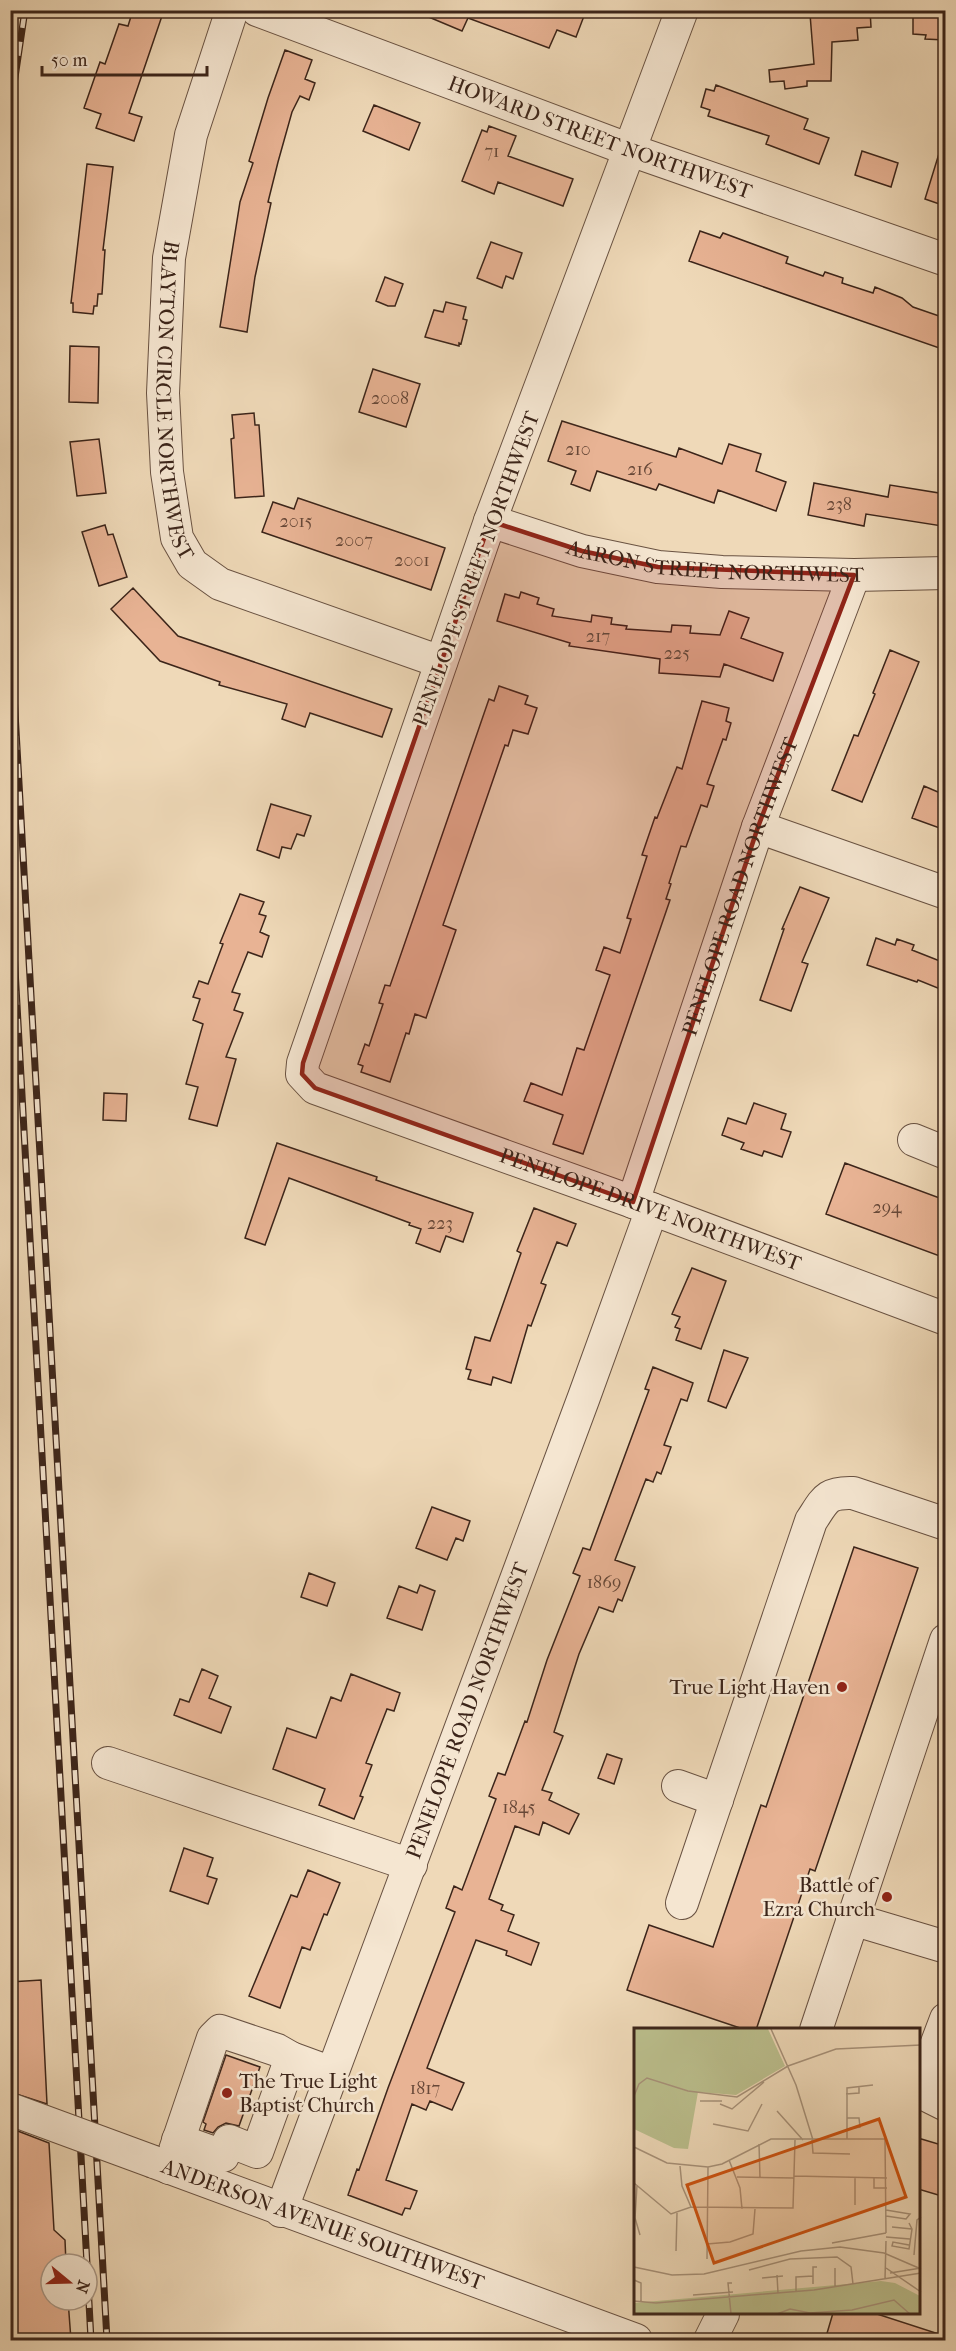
<svg xmlns="http://www.w3.org/2000/svg" width="956" height="2351" viewBox="0 0 956 2351" font-family="'IM FELL French Canon',serif">
<style>
.building{fill:#e8b394;stroke:#3c251a;stroke-width:1.5}
.lines{fill:none;stroke-linecap:round;stroke-linejoin:round}
.minor-casing{stroke:#695242;stroke-width:34}
.minor{stroke:#f5e6d1;stroke-width:32}
.rail-casing{stroke:#3c251a;stroke-width:7}
.rail{stroke:#f5e6d1;stroke-width:4.5;stroke-dasharray:14;stroke-linecap:butt}
.minor-bridge-casing{stroke:#695242;stroke-width:34;stroke-linecap:butt}
.minor-bridge{stroke:#f5e6d1;stroke-width:32}
.marked{fill:#8f2418;fill-opacity:0.2;stroke:#8f2418;stroke-width:4.5;stroke-linejoin:round}
.poi-dot{fill:#8f2418;stroke:#f5e6d1;stroke-width:2}
.labels{text-anchor:middle;dominant-baseline:central;stroke-width:5;stroke-linejoin:round;paint-order:stroke}
.number-label{font-size:18px;fill:#674838}
.street-label{font-size:21px;fill:#3c251a;stroke:#f5e6d1}
.poi-label{font-size:21px;fill:#3c251a;stroke:#f5e6d1;text-anchor:end}
.inset-road{fill:none;stroke:#a79179;stroke-width:1.5}
.view{fill:#ce510e;fill-opacity:0.15;stroke:#ce510e;stroke-width:3}
.inset-edge{fill:none;stroke:#3c251a;stroke-width:3}
</style>
<rect width="100%" height="100%" fill="#efd9b8"/>
<filter id="stains"><feTurbulence type="fractalNoise" baseFrequency=".00333" numOctaves="4"/><feColorMatrix values="0 0 0 0 .2 0 0 0 0 .09 0 0 0 0 .02 0 0 0 .5 -.17"/></filter>
<radialGradient id="worn" r=".72"><stop offset=".6" stop-color="#630" stop-opacity="0"/><stop offset="1" stop-color="#630" stop-opacity=".3"/></radialGradient>
<!-- building -->
<path class="building" d="M133,10H164L129,113L142,117L134,141L96,128L101,114L84,108L100,62L105,64L119,24L128,26Z
M412,10H570L584,16L576,37L557,30L549,48L468,18L462,31Z
M830,10H870L871,27L857,28L858,40L832,42L831,81H807V86L785,89L784,81L770,82L769,70L814,64L810,14L830,13Z
M913,10H945V40L925,39L926,35L913,34Z
M285,50L312,60L305,79L315,83L309,100L300,96L292,112L278,162L268,202L271,203L255,277L247,332L220,327L240,202L253,163L249,161L268,98Z
M716,85L808,119L804,129L829,138L819,164L766,144L769,136L708,116L710,110L701,107L706,89L714,91Z
M374,105L420,123L409,150L363,131Z
M489,126L516,136L508,156L573,179L563,206L498,182L494,194L462,181L482,130L487,132Z
M941,147H945V206L925,199Z
M862,151L898,163L891,187L855,175Z
M87,164L113,167L103,250H105L102,294H98L97,306H94L93,314L73,312V303H71Z
M700,231L720,238L723,233L788,257L786,263L823,276L825,272L843,278L842,283L873,293L875,287L902,298L913,307L945,318V350L689,261Z
M491,242L522,253L513,279L506,276L502,288L477,278Z
M385,277L403,284L395,306H388L376,301Z
M446,302L466,307L463,319L467,320L461,344L459,343V346L425,337L434,310L443,312Z
M70,346L99,347L98,403L69,402Z
M373,369L420,384L406,427L359,412Z
M254,413L255,425H259L264,496L235,498L231,439L234,438L232,415Z
M562,421L676,457L679,448L722,464L729,444L761,454L756,471L786,482L776,511L718,490L714,503L659,484L656,490L597,471L590,491L571,484L576,471L548,461Z
M99,439L106,493L77,496L70,442Z
M814,483L888,497L890,485L945,494L942,526L866,514L864,526L808,515Z
M298,498L445,548L431,590L262,532L273,502L294,509Z
M105,525L108,535L113,534L127,577L99,586L82,532Z
M133,588L178,636L392,709L382,737L310,713L305,727L282,719L287,704L219,685L220,682L160,661L111,609Z
M521,592L539,598L537,604L554,609L552,616L591,622L592,615L612,618L611,624L627,626L626,629L671,632L672,625L691,626L690,633L720,635L729,611L749,618L741,638L783,653L773,681L724,664L720,677L659,673L660,659L569,646L570,643L497,621L505,594L519,598Z
M890,650L919,662L862,802L832,790L854,735L858,736L875,694L873,693Z
M499,686L528,696L525,704L537,708L528,734L513,730L508,746L505,745L443,925L456,930L426,1018L415,1014L409,1034L406,1033L390,1082L361,1072L363,1066L358,1064L365,1044L369,1046L383,1004L379,1003L385,985L390,986L489,699L494,701Z
M702,701L729,708L726,721L731,723L726,740L723,739L707,784L714,786L707,807L701,805L686,847L681,846L669,883L671,884L666,899L670,900L583,1154L553,1144L563,1115L524,1101L531,1083L562,1095L577,1048L584,1050L610,975L596,970L604,947L620,953L631,919L627,918L647,856L642,855L655,817L657,818L677,767L682,769Z
M924,786L945,795V830L912,818Z
M271,804L311,816L304,836L297,834L291,849L282,847L279,858L257,850Z
M800,887L829,898L802,962L808,964L791,1011L760,1000L784,929H782Z
M240,894L264,902L259,914L266,916L260,932L269,936L262,957L248,952L232,992L240,994L234,1010L243,1013L226,1057L236,1059L217,1126L189,1119L198,1087L186,1084L203,1024L193,1020L200,999L193,997L199,981L208,984L223,944L220,943Z
M876,938L895,945L897,939L914,945L912,950L945,963V991L918,980L917,982L867,965Z
M104,1093L127,1094L126,1121L103,1120Z
M754,1103L786,1114L781,1129L791,1132L782,1157L764,1151L762,1156L741,1149L744,1143L722,1135L728,1118L746,1124Z
M277,1143L377,1177L376,1180L473,1213L463,1242L446,1236L440,1252L416,1243L421,1229L409,1225L410,1223L289,1178L265,1245L245,1238Z
M845,1163L945,1200V1258L826,1214Z
M534,1208L576,1224L567,1246L557,1242L541,1283L546,1285L531,1326L528,1325L511,1383L493,1377L491,1385L468,1379L471,1370L466,1369L475,1337L490,1341L521,1253L517,1251Z
M692,1268L726,1281L701,1349L676,1340L680,1329L675,1327L680,1317L672,1314Z
M724,1350L748,1358L726,1408L708,1401Z
M653,1367L693,1383L687,1401L681,1399L664,1445L671,1447L661,1474L657,1472L653,1482L646,1479L615,1560L635,1567L622,1601L618,1599L613,1612L599,1607L579,1654L554,1732L563,1736L542,1790L552,1793L549,1800L579,1814L569,1834L543,1822L539,1835L515,1826L489,1899L503,1905L501,1910L514,1915L508,1931L539,1943L531,1965L506,1955L507,1951L476,1940L427,2068L464,2083L452,2110L430,2101L426,2110L412,2104L386,2180L417,2191L410,2209L405,2208L402,2215L348,2195L357,2169L359,2170L388,2088L455,1912L446,1908L454,1886L462,1890L496,1799L489,1796L498,1773L505,1775L525,1721L527,1722L547,1660L580,1576L573,1573L583,1548L590,1550L649,1390L645,1389Z
M432,1507L470,1521L463,1541L456,1538L447,1560L416,1548Z
M854,1547L918,1568L815,1871L810,1869L756,2030H746L627,1990L649,1925L713,1947L761,1805L766,1807Z
M309,1573L335,1583L327,1606L301,1597Z
M420,1585L435,1591L422,1630L387,1618L399,1586L417,1593Z
M202,1669L218,1676L209,1698L231,1707L221,1733L174,1715L180,1699L189,1702Z
M351,1674L400,1693L394,1711L387,1709L366,1763L372,1765L360,1796L363,1797L354,1819L319,1805L325,1789L273,1769L287,1728L316,1738L331,1697L341,1701Z
M607,1754L622,1759L614,1784L598,1778Z
M184,1848L213,1858L207,1876L217,1879L208,1904L170,1891Z
M308,1870L340,1883L327,1915L324,1914L310,1950L302,1947L280,2008L249,1996L291,1895L297,1897Z
M41,1980L47,2104L10,2092V1982Z
M226,2055L260,2067L239,2126L226,2123L218,2127L213,2133L204,2130L206,2124L203,2122Z
M10,2128L49,2143L54,2230L65,2240L66,2264H51V2300H68L71,2340H10Z
M918,2138L945,2146V2197L918,2189Z
M833,2313H874L945,2336V2340H825Z"/>
<g class="lines">
<defs>
<g id="minor">
<path id="s1" d="M232,10L191,135L169,258L163,393L167,472L177,538L192,564L220,584L441,662"/>
<path id="s2" d="M257,10L630,150L946,260"/>
<path id="s3" d="M682,10L490,521L303,1063L302,1074L315,1088L633,1202L946,1319"/>
<path id="s4" d="M490,521L582,551L658,567L722,572L854,575L946,573"/>
<path d="M758,827L946,893"/>
<path d="M914,1140L946,1153"/>
<path id="s5" d="M633,1202L758,827L854,575"/>
<path d="M108,1763L411,1865"/>
<path d="M678,1786L717,1800"/>
<path d="M682,1903L811,1521C825,1500 826,1492 853,1493L946,1524"/>
<path d="M852,1919L946,1947"/>
<path d="M946,2019L921,2085L926,2095L946,2105"/>
<path d="M816,2030L946,1640"/>
<path d="M178,2140L223,2156L229,2141L257,2152L291,2058"/>
<path id="s6" d="M154,2162L636,2340"/>
<path d="M169,2168L213,2038L220,2031L277,2050L291,2058L332,2073"/>
<path id="s7" d="M281,2211L584,1397L652,1209"/>
<path d="M710,2340L723,2314"/>
</g>
</defs>
<!-- minor casing -->
<use href="#minor" class="minor-casing"/>
<!-- minor -->
<use href="#minor" class="minor"/>
<defs>
<path id="rail" d="M10,17L12,10
M10,111L25,10
M10,624L107,2340
M10,879L87,2264
M10,1915L14,1981
M87,2266L91,2340"/>
</defs>
<!-- rail casing -->
<use href="#rail" class="rail-casing"/>
<!-- rail -->
<use href="#rail" class="rail"/>
<defs>
<path id="minor-bridge" d="M10,2109L154,2162"/>
</defs>
<!-- minor-bridge casing -->
<use href="#minor-bridge" class="minor-bridge-casing"/>
<!-- minor-bridge -->
<use href="#minor-bridge" class="minor-bridge"/>
</g>
<!-- marked area -->
<path class="marked" d="M490,521L582,551L658,567L854,575L758,827L633,1202L315,1088L302,1074L303,1063Z"/>
<!-- markers -->
<g class="poi-dot">
<circle cx="842" cy="1687" r="6"/>
<circle cx="887" cy="1897" r="6"/>
<circle cx="227" cy="2093" r="6"/>
</g>
<g class="labels">
<!-- number labels -->
<g class="number-label">
<text x="492" y="151">71</text>
<text x="390" y="398">2008</text>
<text x="578" y="449">210</text>
<text x="640" y="469">216</text>
<text x="839" y="504">238</text>
<text x="296" y="521">2015</text>
<text x="354" y="540">2007</text>
<text x="412" y="560">2001</text>
<text x="598" y="636">217</text>
<text x="677" y="653">225</text>
<text x="887" y="1207">294</text>
<text x="440" y="1223">223</text>
<text x="604" y="1582">1869</text>
<text x="519" y="1807">1845</text>
<text x="425" y="2088">1817</text>
</g>
<!-- street labels -->
<g class="street-label">
<text stroke="none"><textPath href="#s2" startOffset="366">HOWARD STREET NORTHWEST</textPath></text>
<text stroke="none"><textPath href="#s1" startOffset="400">BLAYTON CIRCLE NORTHWEST</textPath></text>
<text stroke="none"><textPath href="#s4" startOffset="231">AARON STREET NORTHWEST</textPath></text>
<text transform="translate(476 569) rotate(-70)">PENELOPE STREET NORTHWEST</text>
<text stroke="none"><textPath href="#s5" startOffset="333">PENELOPE ROAD NORTHWEST</textPath></text>
<text stroke="none"><textPath href="#s3" startOffset="1506">PENELOPE DRIVE NORTHWEST</textPath></text>
<text stroke="none"><textPath href="#s7" startOffset="534">PENELOPE ROAD NORTHWEST</textPath></text>
<text stroke="none"><textPath href="#s6" startOffset="180">ANDERSON AVENUE SOUTHWEST</textPath></text>
</g>
<!-- poi labels -->
<g class="poi-label">
<text x="830" y="1687">True Light Haven</text>
<text x="875" y="1885">Battle of<tspan x="875" dy="24">Ezra Church</tspan></text>
<text x="239" y="2081" text-anchor="start">The True Light<tspan x="239" dy="24">Baptist Church</tspan></text>
</g>
</g>
<!-- overview -->
<g transform="translate(634 2028)">
<rect width="286" height="286" fill="#efd9b8"/>
<path d="M0,1H134L151,38L102,67L64,64L54,121L40,120L0,101ZM247,253L261,255L286,268L287,286H0V275Z" fill="#bbbf8d"/>
<path class="inset-road" d="M137,1L162,57L179,112M212,66L225,65V59M0,68L5,56L13,50L54,63L103,69L154,38L202,21L287,17M66,73H88M86,76L98,81L130,54M143,83L169,112M79,96L114,103L128,76M213,101L226,99L225,90H213M213,111V60L239,57M178,112L179,125L216,126M125,116L126,150M0,119L33,135L74,139L88,136L137,111H251L252,205M95,132L106,160L108,181M46,138L48,158L57,179M160,148L253,150M103,149L160,150M221,149V177M240,150V160H253M0,155L37,186L57,179L159,180L161,112M3,157L1,190L6,207M252,182L276,186L272,191L252,188M258,199L278,201M252,209L276,211M198,215L252,205M73,216L96,214L119,206L121,181M275,217L259,214L258,218L275,221L278,201L275,195M42,223L43,185M280,227L283,192L287,189M73,231L74,139M0,239L38,247L70,246L167,223L206,219L250,225L287,241M252,240L287,264M115,242L156,231L203,229L217,239L219,256M256,245L287,240M143,247L144,265M128,250L149,248M251,251L252,213M0,252L7,255V274M179,256V239H183M201,259V240M162,263V249L179,248M59,267L99,264M0,273L22,275L180,262L287,245M97,286L94,255H98M143,286L156,281L176,285L218,282L260,272L276,286"/>
<path class="view" d="M245,91L272,169L80,235L53,157Z"/>
<rect width="286" height="286" class="inset-edge"/>
</g>
<!-- margin -->
<rect width="956" height="2351" fill="none" stroke="#efd9b8" stroke-width="36"/>
<rect x="12" y="12" width="932" height="2327" fill="none" stroke="#3c251a" stroke-width="3"/>
<rect x="18" y="18" width="920" height="2315" fill="none" stroke="#3c251a" stroke-width="1.5"/>
<!-- north arrow -->
<g transform="translate(69 2282) rotate(109)"><circle r="28" fill="#f5e6d1" stroke="#ab9988" stroke-width="1.5"/>
<path d="M0-4.5L10 22L0 15L-10 22Z" fill="#8f2418"/>
<text y="-9" font-size="16" font-weight="bold" text-anchor="middle" fill="#3c251a">N</text>
</g>
<!-- scale -->
<path d="M42 66v9h165v-9" fill="none" stroke="#3c251a" stroke-width="3"/>
<text x="51" y="66" font-size="18" fill="#3c251a" stroke="#f5e6d1" stroke-width="4.5" paint-order="stroke">50 m</text>
<rect width="100%" height="100%" filter="url(#stains)"/>
<rect width="100%" height="100%" fill="url(#worn)"/>
</svg>
